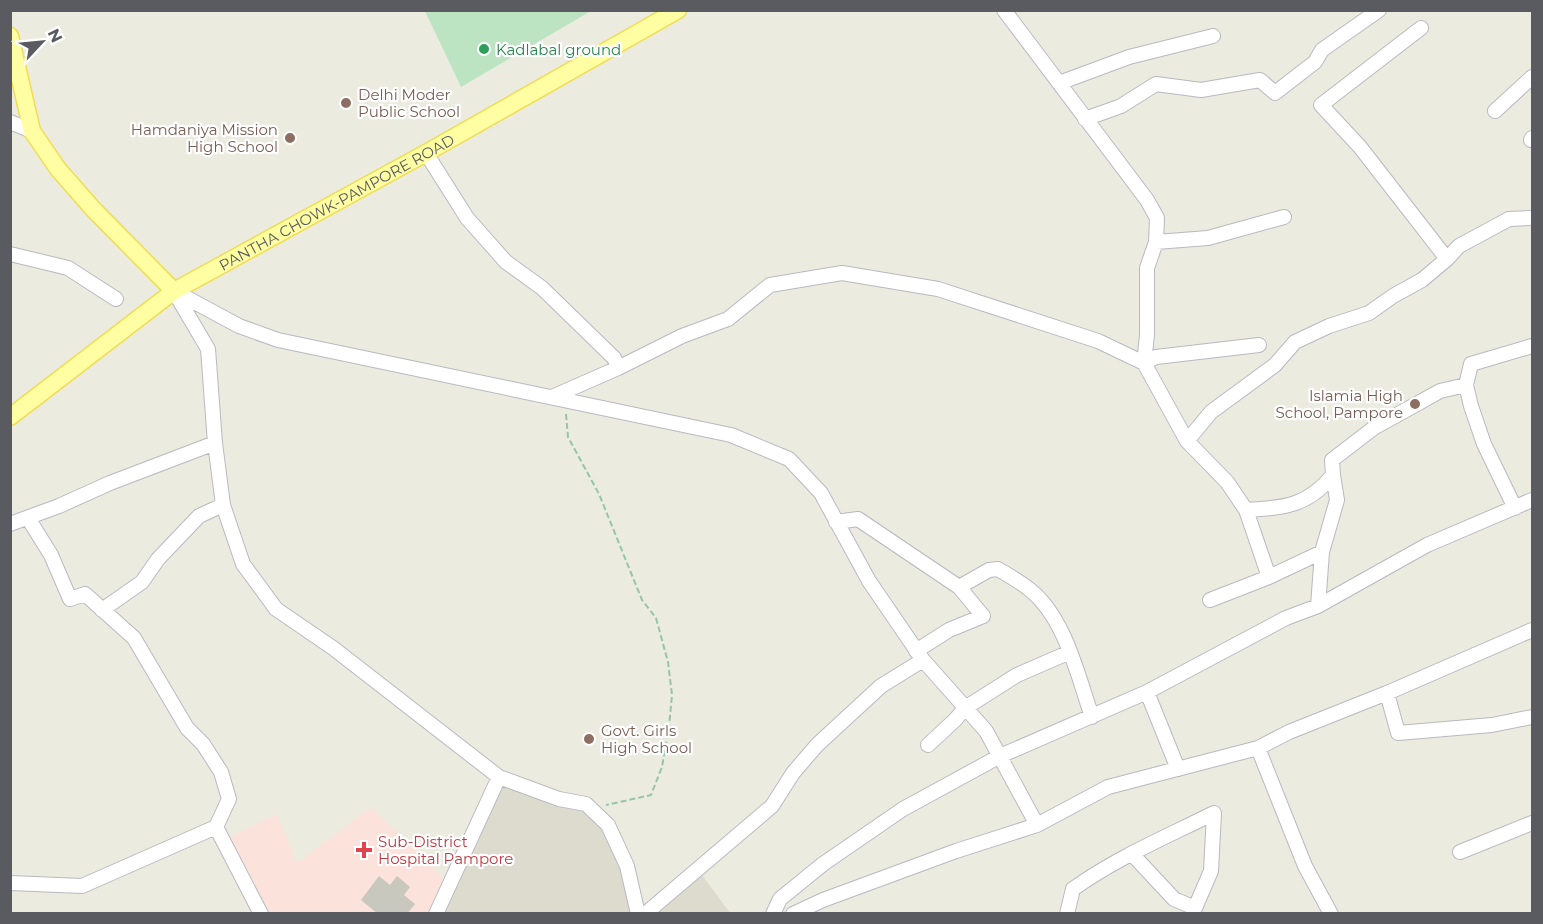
<svg xmlns="http://www.w3.org/2000/svg" width="1543" height="924" viewBox="0 0 1543 924" font-family="Montserrat,sans-serif">
<style>
.education{fill:#dcdbce}
.medical{fill:#fbe2da}
.green{fill:#bce4c2}
.building{fill:#c9c8bf}
.lines{fill:none;stroke-linecap:round;stroke-linejoin:round}
.minor-casing{stroke:#b8b9bf;stroke-width:16}
.major-casing{stroke:#f1dd54;stroke-width:19}
.path{stroke:#95c5aa;stroke-width:2;stroke-dasharray:6 3;stroke-linecap:butt}
.minor{stroke:#fff;stroke-width:14}
.major{stroke:#fffea2;stroke-width:16}
.leisure-dot{fill:#2e9e5b;stroke:#fff;stroke-width:2}
.education-dot{fill:#8d6e63;stroke:#fff;stroke-width:2}
.health-dot{fill:#e0444e;stroke:#fff;stroke-width:2}
.labels{text-anchor:middle;dominant-baseline:central;stroke-width:4.5;stroke-linejoin:round;paint-order:stroke}
.leisure-label{font-size:15px;fill:#27864d;stroke:#fff;text-anchor:start}
.education-label{font-size:15px;fill:#785e54;stroke:#fff;text-anchor:start}
.street-label{font-size:15px;fill:#595b61;stroke:#fff}
.health-label{font-size:15px;fill:#be3a42;stroke:#fff;text-anchor:start}
</style>
<rect width="100%" height="100%" fill="#ecebe0"/>
<!-- education -->
<path class="education" d="M499,777L586,804L608,825L638,913L446,914L439,909Z
M697,868L730,913L645,914Z"/>
<!-- medical -->
<path class="medical" d="M371,807L448,882L429,913H270L230,837L277,814L297,863Z"/>
<!-- green -->
<path class="green" d="M425,11H591L461,87Z"/>
<!-- building -->
<path class="building" d="M379,876L390,885L397,876L410,887L404,895L415,904L407,914H378L361,900Z"/>
<g class="lines">
<defs>
<path id="minor" d="M1004,10L1147,200L1157,218L1156,242L1147,268V335L1144,363L1187,441L1227,482L1246,510C1284,508 1308,506 1333,475L1332,460L1375,427L1415,405L1440,391L1466,385
M1421,28L1321,105L1360,147L1447,259
M1059,83L1129,57L1213,36
M1495,111L1532,77
M1085,119L1121,106L1156,84L1201,90L1260,80L1275,93L1315,62L1322,50L1379,10
M10,122L32,131
M1531,140L1532,138
M426,153L467,218L506,262L542,288L614,358L618,368L552,397
M1156,242L1208,238L1284,217
M10,254L68,268L116,299
M174,291L239,326L278,340L731,435L789,459L821,493L869,581L923,660L986,731L1037,825
M175,293L208,349L215,443L223,505L243,564L276,609L333,648L499,777L559,799L586,804L608,825L627,866L638,914
M618,368L682,336L728,319L770,285L842,273L938,289L1098,341L1144,363L1156,357L1259,345
M1187,441L1211,412L1275,365L1295,342L1329,326L1369,313L1393,296L1422,280L1447,259L1459,246L1509,219L1532,218
M1515,508L1484,444L1471,406L1466,385L1471,364L1532,346
M1246,510L1269,577
M836,522L858,519L959,587L983,616L949,630L916,651
M10,524L59,506L110,483L215,443
M959,587L989,570L998,569C1008,575 1019,581 1029,589C1065,617 1078,676 1092,717
M1210,600L1269,577L1322,552
M1318,606L1322,552L1337,500L1333,475
M102,610L142,582L158,559L199,516L223,505
M1147,692L1178,769
M1387,693L1398,733L1492,725L1532,717
M928,745L955,720L965,708L1017,675L1070,652
M1258,748L1305,866L1331,914
M216,827L261,914
M1460,852L1532,823
M10,883L82,886L216,827L229,799L221,772L203,744L187,728L134,638L85,594L70,599L51,555L28,518
M436,914L499,777
M645,914L772,806L793,773L817,745L881,686L923,660
M773,914L780,899L823,864L903,809L1000,756L1147,692L1286,618L1318,606L1427,545L1532,500
M793,914L823,900L956,851L1037,825L1108,787L1258,748L1289,732L1387,693L1532,630
M1067,914L1073,889C1116,858 1166,837 1214,813L1211,871L1195,908L1174,899L1132,854"/>
<g id="major">
<path d="M10,36L32,131L58,169L94,210L174,291"/>
<path id="s1" d="M10,417L174,291L426,153L678,10"/>
</g>
</defs>
<!-- minor casing -->
<use href="#minor" class="minor-casing"/>
<!-- major casing -->
<use href="#major" class="major-casing"/>
<!-- path -->
<path class="path" d="M566,414L568,437L599,494L642,600L656,618L668,662L672,695L669,727L662,767L651,795L606,805"/>
<!-- minor -->
<use href="#minor" class="minor"/>
<!-- major -->
<use href="#major" class="major"/>
</g>
<!-- markers -->
<circle class="leisure-dot" cx="484" cy="49" r="6"/>
<g class="education-dot">
<circle cx="346" cy="103" r="6"/>
<circle cx="290" cy="138" r="6"/>
<circle cx="1415" cy="404" r="6"/>
<circle cx="589" cy="739" r="6"/>
</g>
<path class="health-dot" d="M361 841h6v6h6v6h-6v6h-6v-6h-6v-6h6z"/>
<g class="labels">
<!-- leisure labels -->
<g class="leisure-label">
<text x="496" y="49">Kadlabal ground</text>
</g>
<!-- education labels -->
<g class="education-label">
<text x="358" y="94">Delhi Moder<tspan x="358" dy="17">Public School</tspan></text>
<text x="278" y="129" text-anchor="end">Hamdaniya Mission<tspan x="278" dy="17">High School</tspan></text>
<text x="1403" y="395" text-anchor="end">Islamia High<tspan x="1403" dy="17">School, Pampore</tspan></text>
<text x="601" y="730">Govt. Girls<tspan x="601" dy="17">High School</tspan></text>
</g>
<!-- street labels -->
<g class="street-label">
<text stroke="none"><textPath href="#s1" startOffset="392">PANTHA CHOWK-PAMPORE ROAD</textPath></text>
</g>
<!-- health labels -->
<g class="health-label">
<text x="378" y="841">Sub-District<tspan x="378" dy="17">Hospital Pampore</tspan></text>
</g>
</g>
<!-- border -->
<rect width="1543" height="924" fill="none" stroke="#595b61" stroke-width="24"/>
<!-- north arrow -->
<g transform="translate(42 42) rotate(64)" stroke="#ffffff" stroke-width="4.5" paint-order="stroke">
<path d="M0-4.5L10 22L0 15L-10 22Z" fill="#595b61"/>
<text y="-9" font-size="16" font-weight="bold" text-anchor="middle" fill="#595b61">N</text>
</g>
</svg>
